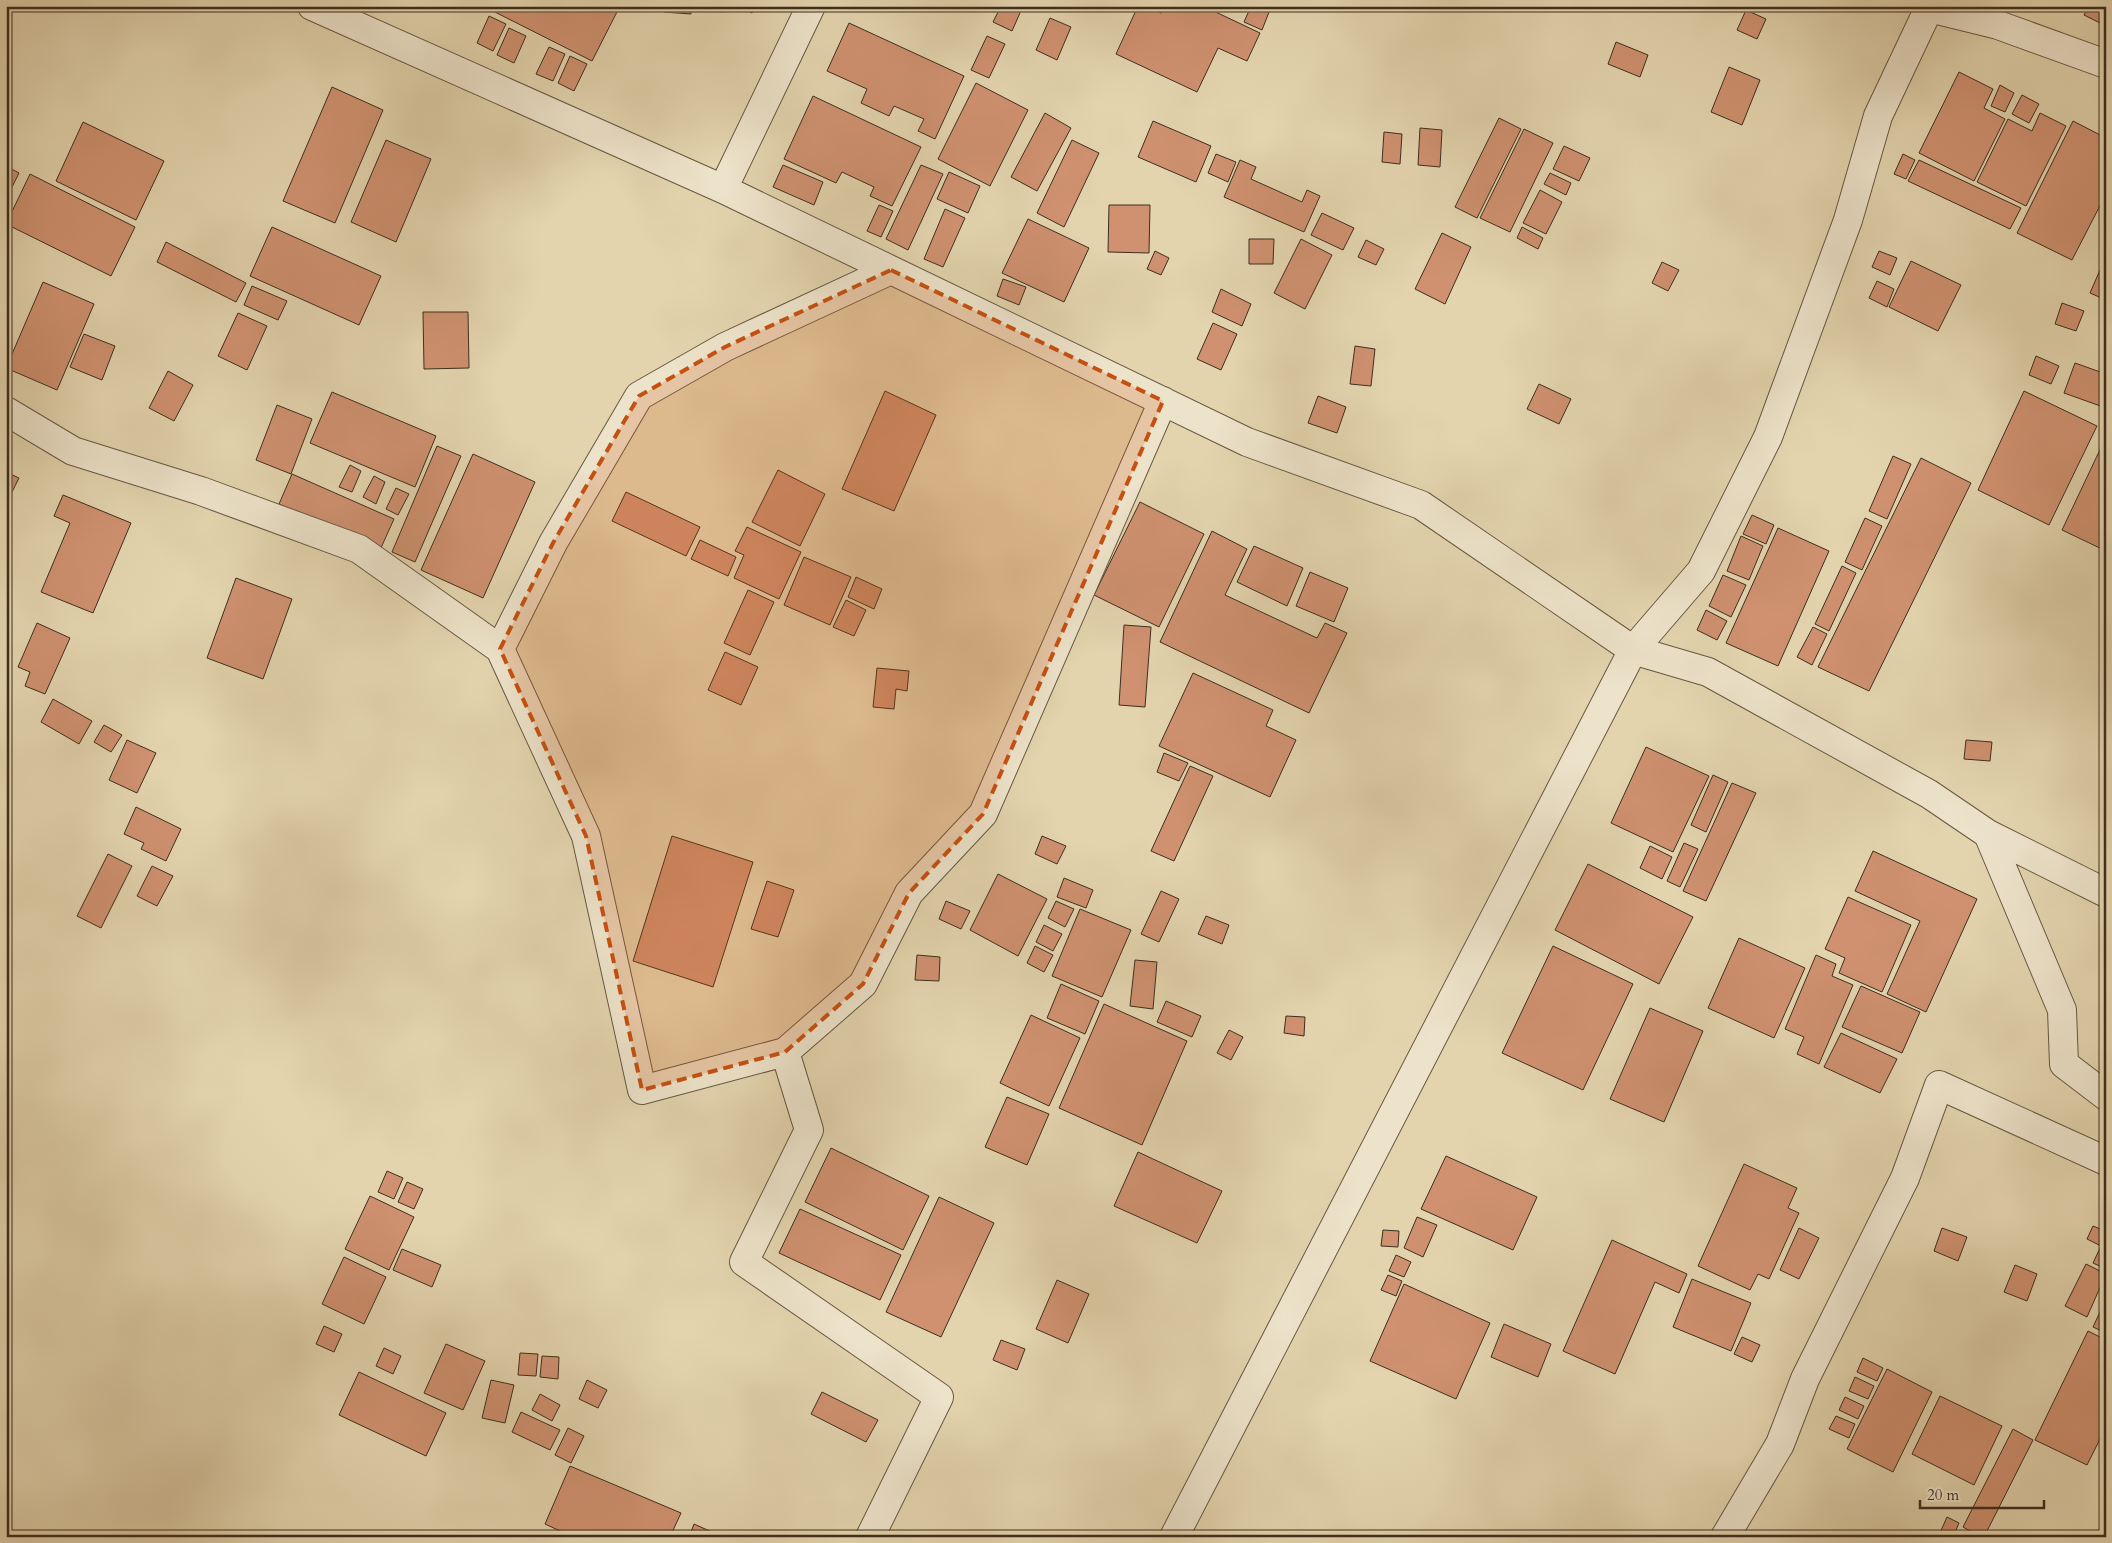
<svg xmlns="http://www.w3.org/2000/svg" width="2112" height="1543" viewBox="0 0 2112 1543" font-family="Cardo,serif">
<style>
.building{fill:#cf9170;stroke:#3e2e1e}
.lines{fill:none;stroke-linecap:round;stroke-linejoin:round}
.minor-casing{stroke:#675842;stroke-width:30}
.minor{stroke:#ede3ca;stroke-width:28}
.marked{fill:#c65010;fill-opacity:0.2;stroke:#c65010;stroke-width:4;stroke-dasharray:10 6;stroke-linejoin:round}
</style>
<rect width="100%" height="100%" fill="#e3d4ae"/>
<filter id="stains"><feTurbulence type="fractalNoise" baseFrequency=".004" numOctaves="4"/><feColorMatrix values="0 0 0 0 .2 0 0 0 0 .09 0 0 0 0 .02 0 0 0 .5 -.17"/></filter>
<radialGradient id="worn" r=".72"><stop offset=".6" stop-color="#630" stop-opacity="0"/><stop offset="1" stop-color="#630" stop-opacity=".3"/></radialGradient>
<!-- building -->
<path class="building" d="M483,6H620L592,61Z
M664,6H691V14L664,12Z
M697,6H723V12L697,9Z
M737,6H756L752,13Z
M1001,6H1023L1012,31L993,22Z
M1138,6H1147L1161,13L1164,6H1203L1260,33L1247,61L1218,48L1197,92L1116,54Z
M1251,6L1269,12L1262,30L1244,22Z
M2089,6H2100L2106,9V26L2084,15Z
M1746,10L1766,19L1757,39L1737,30Z
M489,16L506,24L493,51L477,43Z
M1050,18L1071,27L1057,60L1036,50Z
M849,23L964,76L935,139L918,131L924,119L894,106L889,116L861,103L867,89L827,71Z
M509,28L526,36L514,63L497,55Z
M987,36L1005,44L989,78L971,70Z
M1616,42L1648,55L1640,77L1608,64Z
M549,47L565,54L553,81L536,74Z
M570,56L587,64L574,91L558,83Z
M1729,67L1760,80L1742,125L1711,112Z
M1959,72L1993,89L1984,108L2005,119L1974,181L1919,153Z
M976,83L1028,110L990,186L938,159Z
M2000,85L2014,93L2005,112L1991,106Z
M332,87L383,110L335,223L283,201Z
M2022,95L2039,104L2029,123L2012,114Z
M813,96L921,147L892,206L870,196L874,187L842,172L836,183L784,159Z
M1045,113L1071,128L1037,191L1011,177Z
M2040,113L2066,126L2026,206L1977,182L2008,119L2032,131Z
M1499,118L1521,129L1477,218L1455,207Z
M1153,121L1211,146L1196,182L1138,157Z
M2073,121L2106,138V194L2072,260L2017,233Z
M83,122L164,161L136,220L56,181Z
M1420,128L1442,130L1440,167L1418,165Z
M1524,129L1553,143L1510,232L1480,218Z
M1384,132L1402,134L1400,164L1382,162Z
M386,140L431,159L396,242L351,222Z
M1072,140L1099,153L1064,227L1037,213Z
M1564,146L1590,158L1579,181L1553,169Z
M1216,154L1236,162L1228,182L1208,173Z
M1903,154L1915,160L1906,179L1894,174Z
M1240,160L1256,167L1251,179L1302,202L1307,190L1320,196L1304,232L1224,197Z
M1919,160L2021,208L2010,229L1908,181Z
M783,165L823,182L814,205L773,187Z
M921,165L943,174L908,250L886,239Z
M6,166L19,173L6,199Z
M949,172L980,186L968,213L937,199Z
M1550,173L1571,183L1566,195L1544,184Z
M30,174L135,227L111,276L6,224Z
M1540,190L1562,202L1546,234L1523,223Z
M879,205L893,211L881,237L867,231Z
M1109,205H1150L1149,253L1108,252Z
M945,209L965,218L943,267L924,259Z
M1322,213L1354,228L1343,250L1311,235Z
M1028,219L1089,248L1064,302L1002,273Z
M272,227L381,276L359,325L250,276Z
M1522,227L1543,238L1538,249L1517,238Z
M1442,233L1471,247L1445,304L1415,289Z
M1249,239H1274L1273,264H1249Z
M1301,239L1332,255L1305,309L1274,293Z
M1366,240L1384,249L1376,265L1358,257Z
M166,242L246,283L236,302L157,262Z
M1155,251L1169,258L1161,275L1147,269Z
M1879,251L1897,258L1890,275L1872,267Z
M1911,261L1961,285L1938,331L1889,307Z
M1662,262L1679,270L1668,291L1652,283Z
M2100,270L2106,273V300L2090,293Z
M1003,279L1026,287L1019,305L997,296Z
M1877,281L1894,289L1887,307L1869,298Z
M43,282L94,304L57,390L6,368Z
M252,286L287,301L278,320L244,305Z
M1221,289L1251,304L1242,326L1212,312Z
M2062,303L2084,311L2076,331L2055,324Z
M423,312H468L469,368L424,369Z
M238,313L267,326L247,370L218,356Z
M1213,323L1237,334L1221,370L1197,359Z
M84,334L115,346L102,380L70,367Z
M1355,346L1375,349L1371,386L1350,384Z
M2036,356L2059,366L2051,384L2029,375Z
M2075,363L2106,374V408L2064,393Z
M168,371L193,385L174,421L149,408Z
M1539,384L1571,399L1559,424L1527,409Z
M885,391L936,415L894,511L842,489Z
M2024,391L2097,426L2049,525L1978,490Z
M332,392L436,436L415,487L310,443Z
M1318,396L1346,407L1337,433L1308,423Z
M277,405L312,419L291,474L256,460Z
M2106,437V551L2062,530Z
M437,446L461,456L415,562L392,552Z
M473,454L535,482L483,598L421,570Z
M1893,456L1911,464L1887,519L1869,511Z
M1921,458L1971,483L1869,691L1818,667Z
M350,465L361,471L352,492L339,487Z
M778,470L825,494L800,546L752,522Z
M6,472L19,478L8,500H6Z
M292,474L394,519L380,550L279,504Z
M374,476L385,482L376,504L363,497Z
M396,488L409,494L398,515L386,509Z
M626,492L700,527L686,556L612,521Z
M63,495L131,523L93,613L41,592L70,523L54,516Z
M1140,502L1204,534L1159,627L1094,595Z
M1752,515L1774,525L1766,544L1743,534Z
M1865,518L1882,526L1862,570L1845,562Z
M747,527L801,552L779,599L734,578L744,555L735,551Z
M1778,528L1829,551L1778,666L1726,643Z
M1212,531L1247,549L1225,595L1317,638L1325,623L1347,633L1309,713L1160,642Z
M1741,536L1763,546L1749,580L1727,571Z
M700,540L736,557L728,576L691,559Z
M1254,546L1303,568L1287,606L1237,582Z
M804,557L851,577L830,625L784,605Z
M1842,566L1856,573L1829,631L1815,624Z
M1310,572L1348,588L1334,622L1296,606Z
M1723,575L1746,585L1731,617L1709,606Z
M856,577L882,589L874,609L848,597Z
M236,578L292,599L263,679L207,658Z
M748,590L774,602L750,655L724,643Z
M846,600L866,610L854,636L833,627Z
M1706,610L1727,621L1717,640L1697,630Z
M37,623L70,638L45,694L25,686L30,672L18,667Z
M1124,625L1151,627L1145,707L1119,705Z
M1813,627L1827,634L1812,665L1797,657Z
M6,650L12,653L6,665Z
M725,652L758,667L741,705L708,690Z
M877,668L909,671L907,691L896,689L894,709L873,707Z
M1193,673L1273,710L1266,726L1296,740L1270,797L1159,746Z
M53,699L92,721L79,744L41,722Z
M104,725L122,735L111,752L94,742Z
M127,740L156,753L137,793L109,780Z
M1966,740L1992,742L1990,761L1964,759Z
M1646,747L1709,776L1673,852L1611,823Z
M1164,753L1188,763L1179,781L1157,772Z
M1190,766L1213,776L1174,861L1151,851Z
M1713,775L1728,782L1706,832L1691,825Z
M1732,783L1756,793L1706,901L1683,891Z
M136,807L181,829L166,861L141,849L144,843L124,834Z
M672,836L753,862L713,987L633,961Z
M1042,836L1066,846L1057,864L1035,854Z
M1684,843L1698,849L1680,887L1667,881Z
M1650,846L1672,857L1662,879L1640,868Z
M1873,851L1977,899L1926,1012L1887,994L1920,921L1855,891Z
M108,854L132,866L101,928L77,916Z
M1588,864L1693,917L1659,984L1555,930Z
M152,866L173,876L157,906L137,896Z
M998,874L1047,899L1018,956L970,930Z
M1064,878L1093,890L1086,908L1057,897Z
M767,881L794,890L778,937L751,929Z
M1161,891L1179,899L1159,942L1141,934Z
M1848,897L1911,925L1882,992L1839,973L1845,958L1825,949Z
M946,901L970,911L961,929L939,919Z
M1056,901L1074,909L1065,927L1048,918Z
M1080,909L1131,930L1102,997L1052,976Z
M1206,916L1229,925L1222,944L1198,934Z
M1044,925L1062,934L1053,951L1036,942Z
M1739,938L1805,968L1774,1038L1708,1008Z
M1035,946L1053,955L1044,972L1027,963Z
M1553,946L1633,984L1583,1090L1502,1053Z
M917,955L940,957L939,981L915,980Z
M1816,955L1836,964L1832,976L1853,985L1819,1064L1797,1054L1804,1037L1785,1029Z
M1135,960L1157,962L1153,1009L1130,1006Z
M1061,984L1099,1001L1085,1034L1047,1018Z
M1861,986L1920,1012L1902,1053L1842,1027Z
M1166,1001L1201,1016L1192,1037L1157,1022Z
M1104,1004L1187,1041L1142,1145L1059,1108Z
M1650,1008L1703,1031L1664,1122L1610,1099Z
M1031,1015L1080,1038L1049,1106L1000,1083Z
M1286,1016L1305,1017L1304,1036L1284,1033Z
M1229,1030L1243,1037L1231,1060L1217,1053Z
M1841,1033L1897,1059L1880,1093L1824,1067Z
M1007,1097L1049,1114L1027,1165L985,1147Z
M831,1148L929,1196L903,1250L805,1202Z
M1138,1152L1222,1191L1197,1243L1114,1206Z
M1446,1156L1537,1197L1513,1250L1421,1209Z
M1744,1164L1797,1188L1788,1208L1799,1213L1769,1279L1758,1274L1750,1290L1698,1266Z
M387,1171L403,1178L394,1199L378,1192Z
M407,1182L423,1189L414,1209L398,1202Z
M370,1196L414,1217L389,1270L345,1249Z
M939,1197L994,1223L941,1337L886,1312Z
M800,1209L901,1255L880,1300L779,1253Z
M1417,1217L1437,1225L1423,1257L1404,1248Z
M2093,1226L2105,1231L2106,1228V1269L2093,1263L2101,1246L2087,1239Z
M1799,1228L1819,1238L1799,1279L1780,1270Z
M1942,1228L1967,1237L1958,1261L1934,1251Z
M1383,1230L1399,1231L1398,1247L1381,1246Z
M1612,1240L1687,1274L1679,1293L1655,1282L1615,1374L1563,1351Z
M402,1249L441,1265L432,1287L393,1270Z
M1396,1255L1411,1262L1404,1277L1389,1271Z
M344,1257L386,1277L364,1324L322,1304Z
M2086,1264L2106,1274L2087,1317L2065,1306Z
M2015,1265L2037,1274L2027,1301L2004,1292Z
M1388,1275L1402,1281L1396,1296L1381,1290Z
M1692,1279L1751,1303L1731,1351L1673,1327Z
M1057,1280L1089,1294L1068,1343L1036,1329Z
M1404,1284L1490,1323L1456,1399L1370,1361Z
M2106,1299V1333L2093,1327Z
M1504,1324L1551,1344L1538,1377L1491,1357Z
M324,1326L342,1334L334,1352L316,1344Z
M2088,1331L2106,1340V1427L2087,1465L2035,1440Z
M1742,1337L1760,1345L1752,1362L1734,1354Z
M1001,1340L1025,1349L1017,1370L993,1360Z
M446,1344L485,1361L463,1410L424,1393Z
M384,1348L401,1356L393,1374L376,1366Z
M520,1353L538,1354L536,1376L518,1375Z
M542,1356L559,1357L558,1379L540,1377Z
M1863,1358L1883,1368L1877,1381L1857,1372Z
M1887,1369L1932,1392L1893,1472L1847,1449Z
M359,1372L446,1413L426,1456L339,1415Z
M1855,1377L1874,1386L1868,1399L1849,1391Z
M491,1380L514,1385L505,1423L482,1418Z
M587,1380L607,1390L598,1408L579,1399Z
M822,1392L878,1420L866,1442L811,1414Z
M540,1394L560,1405L552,1421L532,1410Z
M1940,1396L2002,1426L1974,1485L1912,1454Z
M1845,1397L1864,1406L1858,1419L1839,1410Z
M521,1412L560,1430L550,1450L512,1432Z
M1836,1416L1855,1424L1849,1438L1829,1429Z
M568,1428L584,1436L571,1463L555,1455Z
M2013,1429L2033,1440L1984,1537H1981L1963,1527Z
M570,1466L681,1513L670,1537H573L545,1524Z
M1947,1517L1959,1523L1953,1537L1939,1535Z
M694,1524L723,1537H689Z"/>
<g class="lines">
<defs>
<path id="minor" d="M312,6L723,189L891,270
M723,189L811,6
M6,411L73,451L201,491L359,549L500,649L553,543L639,396L725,347L891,270L1247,442L1421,505L1633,650L1708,672L1929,794L1988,834L2062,1010L2064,1064L2106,1096
M500,649L586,836L642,1090L785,1052L809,1130L744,1262L939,1397L870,1537
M1988,834L2106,893
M785,1052L863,984L909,893L983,814L1163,401
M1174,1537L1633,650L1701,571L1768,437L1848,220L1878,116L1929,8L1998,25L2106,64
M1725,1537L1780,1444L1805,1379L1905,1178L1939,1085L2106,1161"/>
</defs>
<!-- minor casing -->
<use href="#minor" class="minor-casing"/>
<!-- minor -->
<use href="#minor" class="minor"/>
</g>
<!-- marked area -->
<path class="marked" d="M891,270L1163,401L983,814L909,893L863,984L785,1052L642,1090L586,836L500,649L553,543L639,396L725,347Z"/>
<!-- margin -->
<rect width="2112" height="1543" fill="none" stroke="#e3d4ae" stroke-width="25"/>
<rect x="8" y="8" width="2097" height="1528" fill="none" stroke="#3e2e1e" stroke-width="2.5"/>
<rect x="12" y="12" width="2087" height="1518" fill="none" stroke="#3e2e1e"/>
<!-- scale -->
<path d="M1920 1500v8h124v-8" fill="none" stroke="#3e2e1e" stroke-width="2.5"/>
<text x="1927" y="1500" font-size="15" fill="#3e2e1e" stroke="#ede3ca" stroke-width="4" paint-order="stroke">20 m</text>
<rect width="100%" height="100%" filter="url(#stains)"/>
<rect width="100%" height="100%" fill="url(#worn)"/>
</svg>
